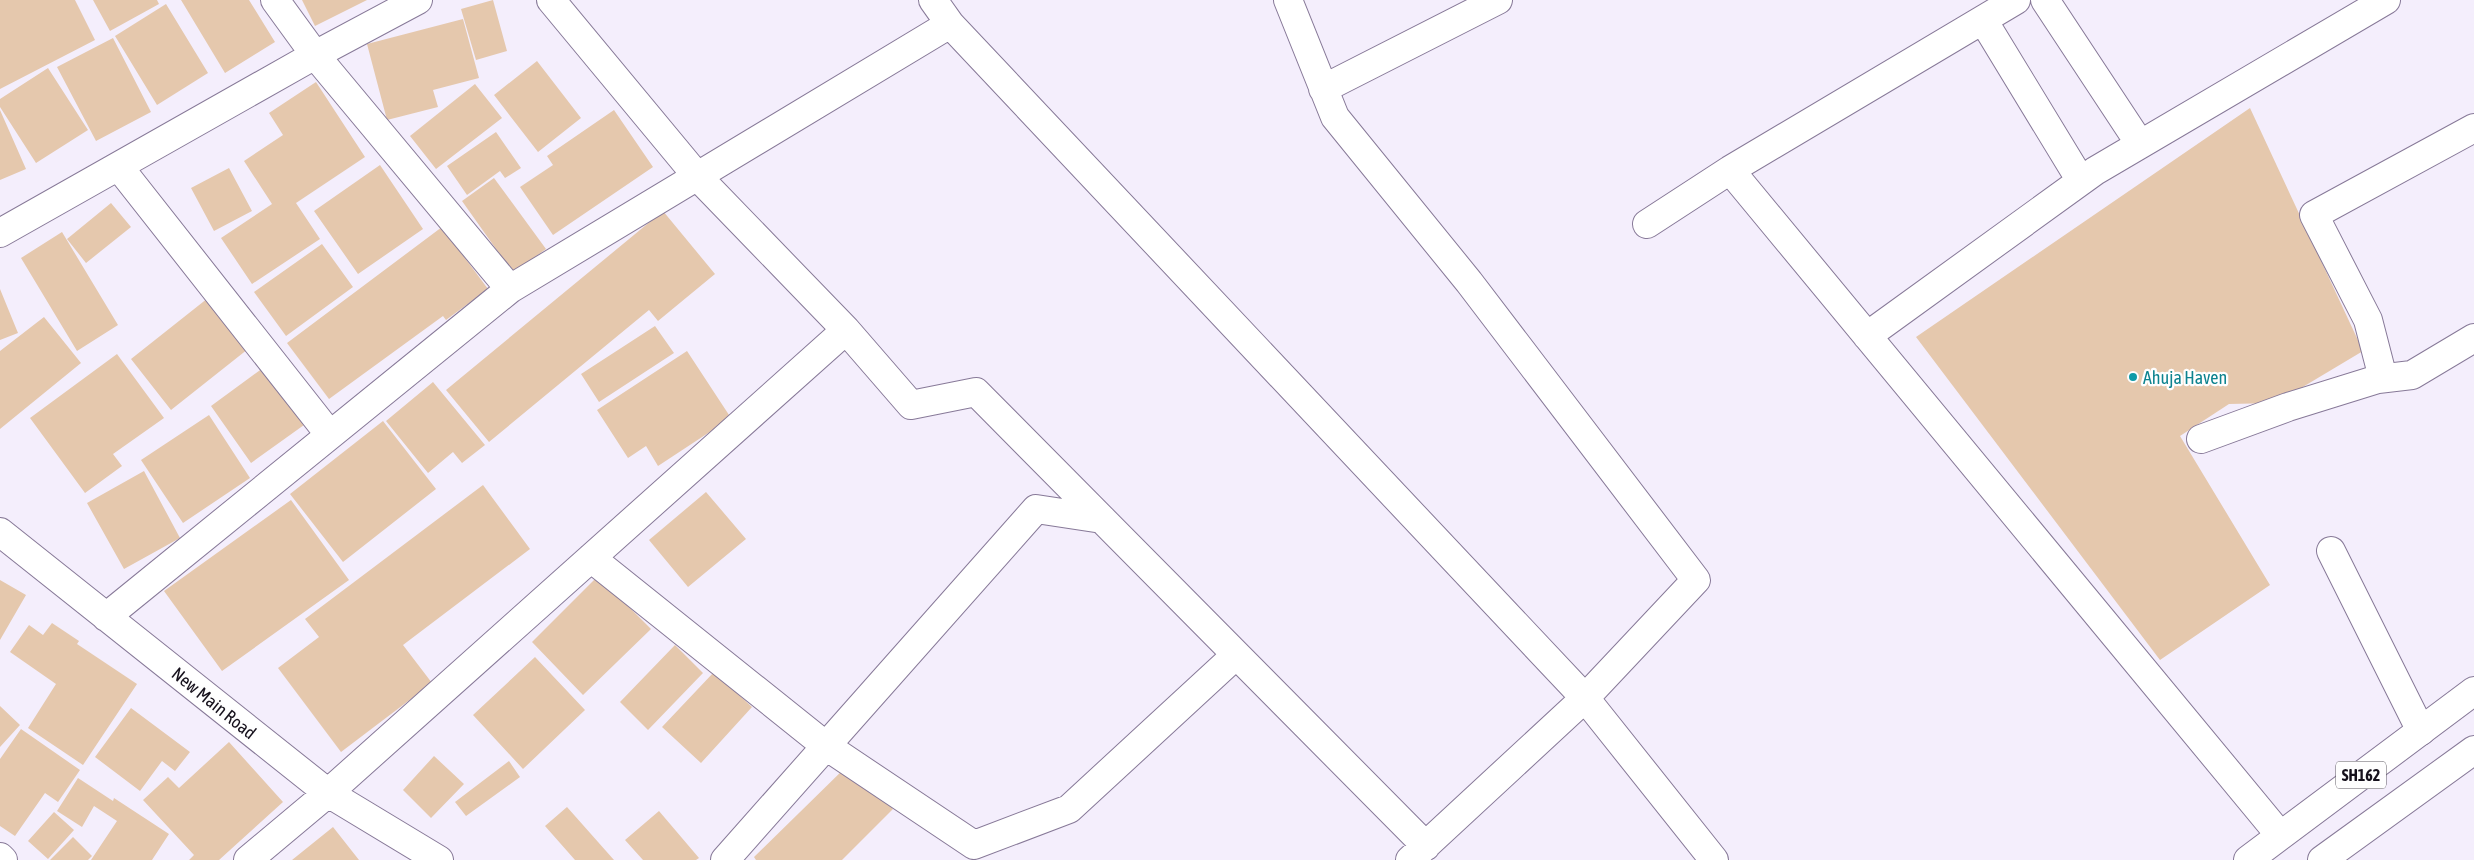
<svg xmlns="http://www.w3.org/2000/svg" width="2474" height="860" viewBox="0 0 2474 860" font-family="'Asap Condensed',sans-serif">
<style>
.building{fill:#e5c8ad}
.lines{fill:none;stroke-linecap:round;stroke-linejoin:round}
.minor-casing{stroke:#877998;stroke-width:30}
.major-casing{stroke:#877998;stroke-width:30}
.minor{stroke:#fff;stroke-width:28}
.major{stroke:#fff;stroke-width:28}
.culture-dot{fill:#0f9aa8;stroke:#fefefe;stroke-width:2}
.labels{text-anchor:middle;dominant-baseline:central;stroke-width:4.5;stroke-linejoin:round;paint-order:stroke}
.shield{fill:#fefefe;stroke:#5c5860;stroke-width:1}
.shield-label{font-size:16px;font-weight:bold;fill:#16111c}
.culture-label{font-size:18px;fill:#0d838f;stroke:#fefefe;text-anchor:start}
.street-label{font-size:18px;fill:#16111c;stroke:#fefefe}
</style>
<rect width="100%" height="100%" fill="#f4eefc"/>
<!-- building -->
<path class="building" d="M0,0H75L95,40L0,89Z
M93,0H157L159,4L110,31Z
M181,0H249L275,42L225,73Z
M302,0H367L315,26Z
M493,0L507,51L476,60L461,9Z
M166,4L208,73L157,105L115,36Z
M463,19L479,78L433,90L438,107L387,120L367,44Z
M113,38L151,112L96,141L57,67Z
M537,61L581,118L538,152L494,95Z
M48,68L88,130L36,163L0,107V99Z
M316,82L365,157L296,203L320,239L252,284L221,238L272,204L244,161L283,135L269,113Z
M475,84L502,118L436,169L410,136Z
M2250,108L2363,351L2276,403L2229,404L2180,436L2270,585L2160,660L1916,337Z
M0,110L26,169L0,180Z
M614,110L653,167L553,235L520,187L553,165L547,156Z
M496,132L521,168L505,178L500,171L467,195L447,166Z
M380,165L423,229L358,274L314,211Z
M229,168L252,211L214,231L191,188Z
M494,178L546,249L513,273L462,201Z
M111,203L131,227L86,263L67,239Z
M663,211L715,274L658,321L649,310L489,442L446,390Z
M442,227L488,289L446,320L443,316L329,399L287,343Z
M62,232L118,325L77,351L21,258Z
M322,244L353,287L286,336L254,292Z
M0,289L18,333L0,340Z
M208,298L248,349L171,410L131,359Z
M44,317L81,363L0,429V351Z
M655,326L674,353L599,402L581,374Z
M687,351L731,418L658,466L646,446L628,458L597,410Z
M117,354L164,418L113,454L122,466L85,493L30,418Z
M263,368L304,425L251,463L211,406Z
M433,382L485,445L462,463L453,452L428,473L386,421Z
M209,415L250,478L183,523L141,460Z
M383,421L436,489L343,562L290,494Z
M144,471L180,538L124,569L87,503Z
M483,485L530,549L403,645L432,683L341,752L278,668L319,637L305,619Z
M706,492L746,539L688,587L649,540Z
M291,500L349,580L222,671L164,591Z
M598,576L651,629L583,695L532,642Z
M0,580L26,595L0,640Z
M52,623L79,641L77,644L137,684L83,765L28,728L56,684L10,652L29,625L43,635Z
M675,645L703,673L648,730L620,702Z
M535,657L585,710L523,769L473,715Z
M714,672L752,707L701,763L662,727Z
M0,706L20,725L0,747Z
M131,708L190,752L175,771L162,761L140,791L95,757Z
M21,729L80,770L58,802L45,793L15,836L0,826V759Z
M229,742L283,802L219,860H189L194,855L143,800L168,777L179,788Z
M434,756L464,784L431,818L403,790Z
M509,761L520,777L466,816L455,802Z
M849,764L893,809L842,860H756L754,857Z
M78,778L113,801L114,798L169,834L152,860H91L117,821L94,806L82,827L57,811Z
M567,807L614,860H575L545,826Z
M659,811L699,858L696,860H643L625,840Z
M54,812L74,830L48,859L28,841Z
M333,827L359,860H292Z
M73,837L92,856L88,860H50Z"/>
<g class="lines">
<defs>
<path id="minor" d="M275,0L315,55L510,289
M933,0L950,24L1585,698L1714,860
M1288,0L1335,117L1469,282L1696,580L1585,698L1410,860
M2045,0L2140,144
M1983,20L2081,181
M1323,89L1498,0
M119,167L330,435
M1730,170L2280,835
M1647,224L1730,170L2016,0
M0,233L315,55L418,0
M846,330L911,405L976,392L1426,846
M1867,336L2095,171L2386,0
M2383,378L2368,320L2314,215L2474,128
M2201,439L2288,407L2378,379L2412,375L2474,338
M1102,519L1036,509L826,746L974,845L1069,809L1236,655
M0,532L328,793L439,860
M2331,551L2421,731
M591,558L826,746L725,860
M106,617L510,289L950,24
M0,857L3,860
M248,860L328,793L846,330L697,176L551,0"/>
<path id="major" d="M2248,860L2474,691
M2322,860L2474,750"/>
</defs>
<!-- minor casing -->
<use href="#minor" class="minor-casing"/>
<!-- major casing -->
<use href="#major" class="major-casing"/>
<!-- minor -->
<use href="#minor" class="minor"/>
<!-- major -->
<use href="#major" class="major"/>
</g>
<!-- markers -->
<circle class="culture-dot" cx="2133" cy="377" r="5"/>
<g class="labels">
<!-- shield labels -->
<rect class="shield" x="2336" y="761.5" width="50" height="27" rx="4"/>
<g class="shield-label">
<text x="2361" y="775">SH162</text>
</g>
<!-- culture labels -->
<g class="culture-label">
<text x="2143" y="377">Ahuja Haven</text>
</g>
<!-- street labels -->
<g class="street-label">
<text transform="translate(214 703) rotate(39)">New Main Road</text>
</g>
</g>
</svg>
